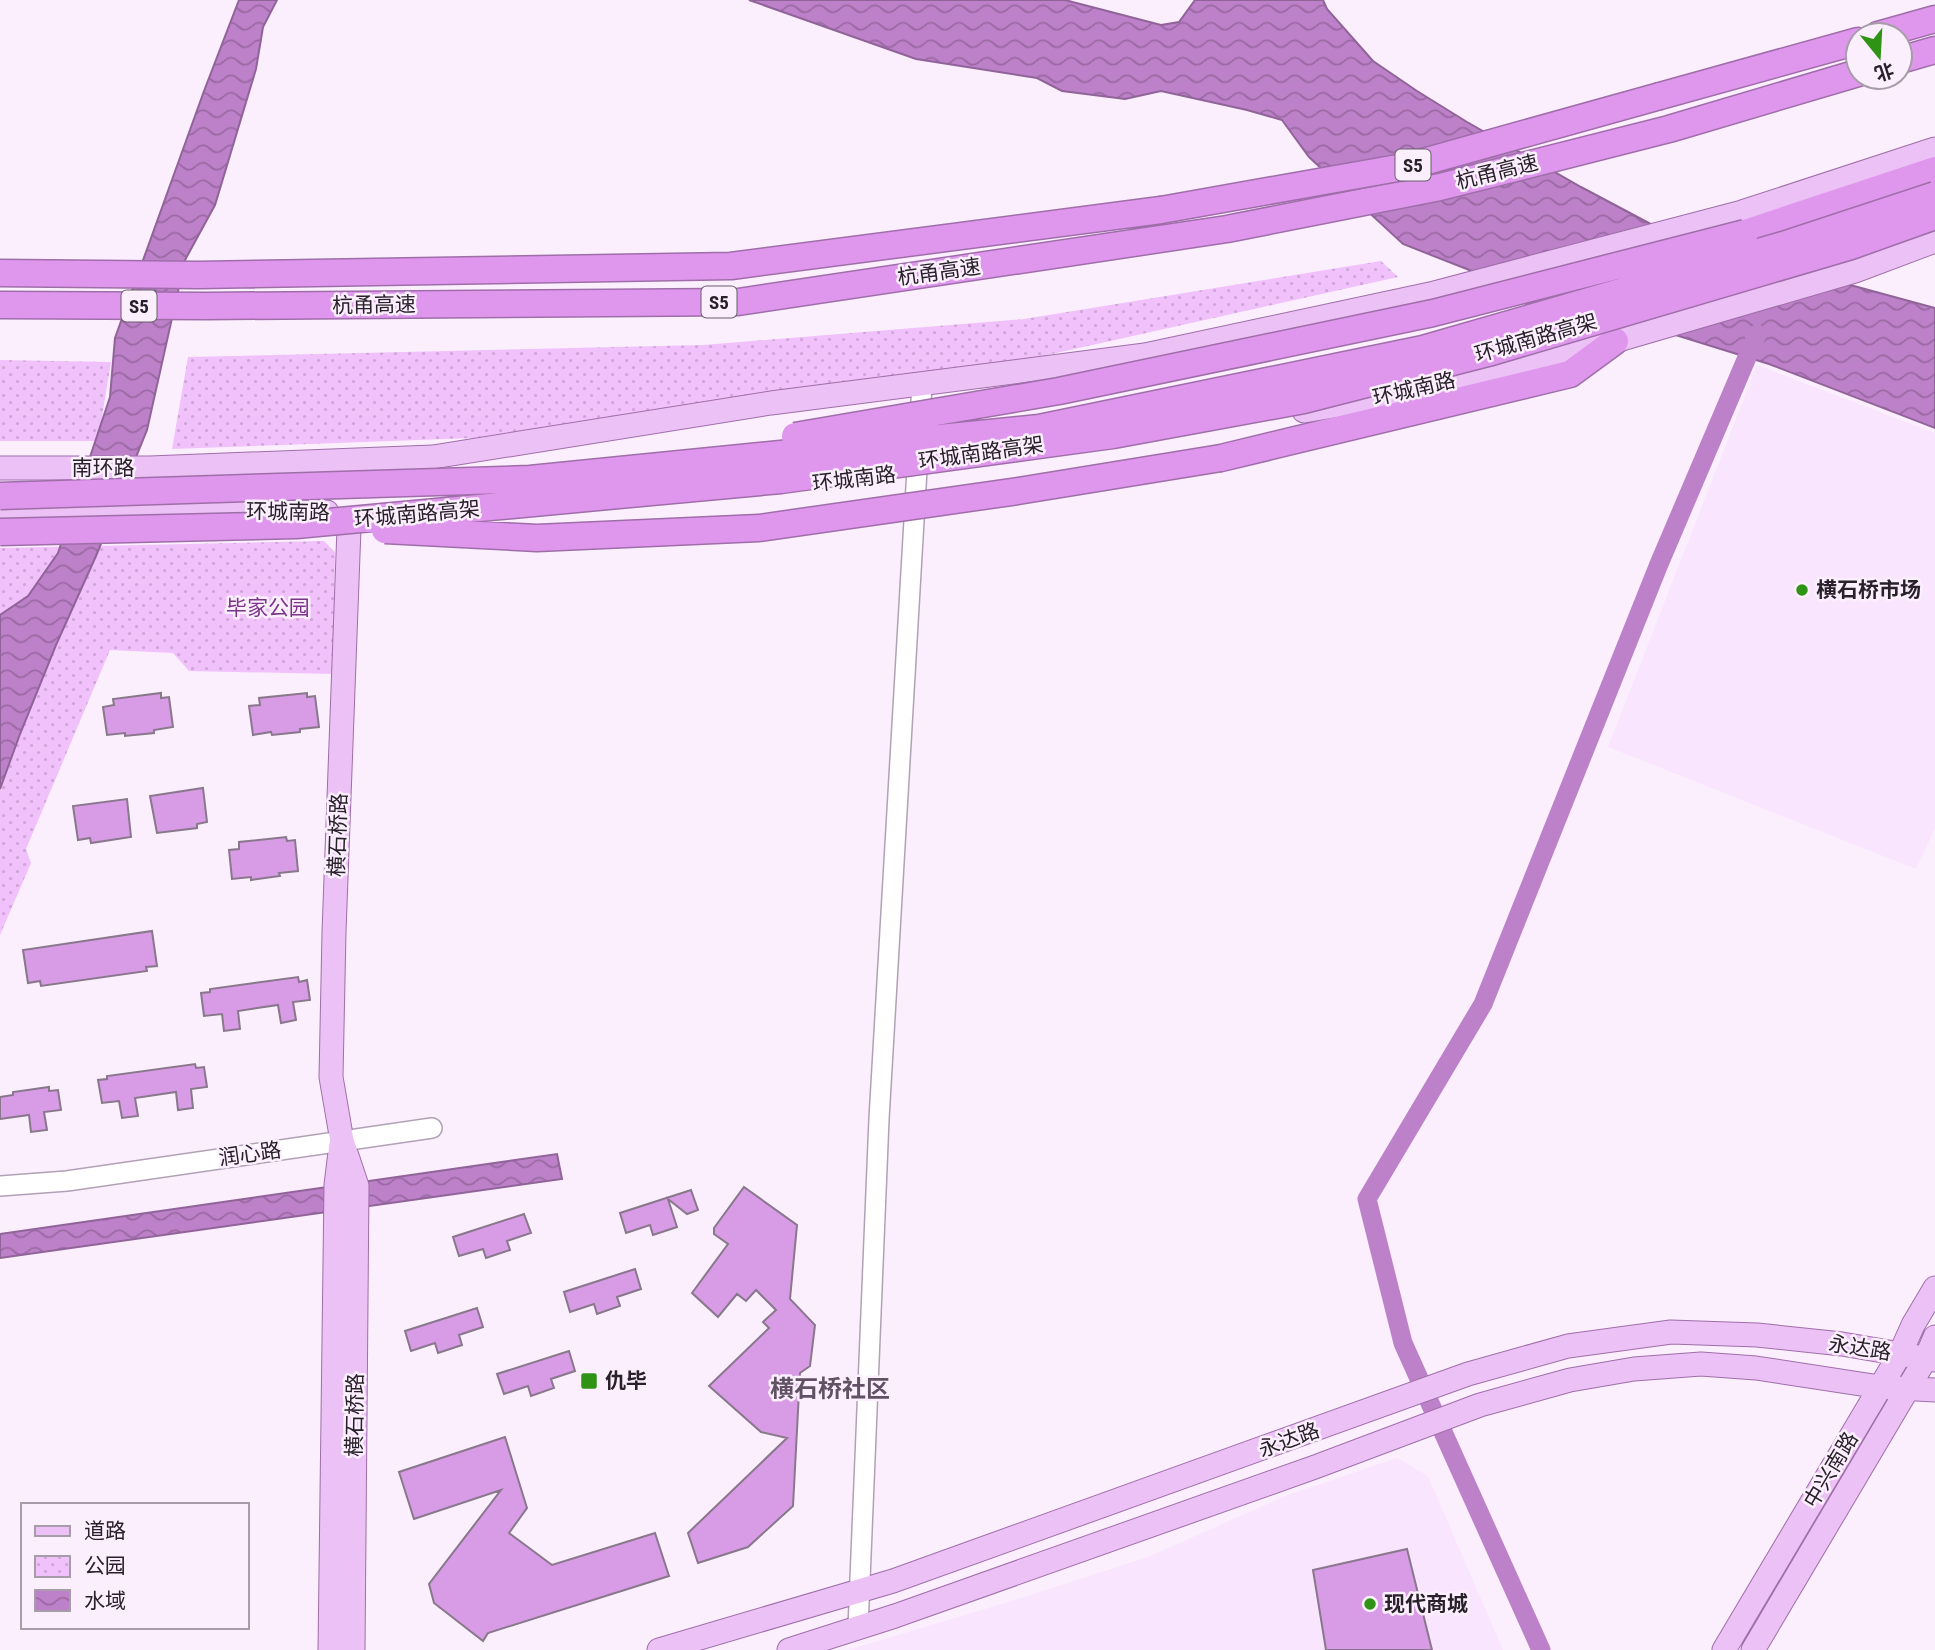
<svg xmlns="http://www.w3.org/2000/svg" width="1935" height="1650" viewBox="0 0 1935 1650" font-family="'Roboto Condensed','Noto Sans SC',sans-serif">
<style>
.built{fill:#f9e5fd}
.park{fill:url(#park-dots)}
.water{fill:url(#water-waves);stroke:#906499;stroke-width:2}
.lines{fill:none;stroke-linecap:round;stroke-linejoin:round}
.canal{stroke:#bd81c9;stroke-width:19}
.building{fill:#d89be5;stroke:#89778c;stroke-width:2}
.minor-casing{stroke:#b2a0b6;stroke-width:22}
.major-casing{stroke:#9f6ea9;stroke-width:25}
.highway-casing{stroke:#9f6ea9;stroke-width:29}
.minor{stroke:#fff;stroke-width:19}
.major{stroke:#ecc1f5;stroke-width:23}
.highway{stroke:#df97ee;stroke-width:26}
.highway-bridge-casing{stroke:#9f6ea9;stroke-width:29;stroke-linecap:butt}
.highway-bridge{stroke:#df97ee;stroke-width:26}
.poi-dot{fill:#2f9315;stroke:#fbeffe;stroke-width:2.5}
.labels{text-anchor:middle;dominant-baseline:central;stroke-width:5;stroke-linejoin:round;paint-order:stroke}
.shield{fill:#fbeffe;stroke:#675f69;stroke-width:2}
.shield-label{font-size:19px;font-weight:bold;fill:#282129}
.street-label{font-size:21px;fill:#282129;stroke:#fbeffe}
.poi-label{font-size:21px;font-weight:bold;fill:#282129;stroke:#fbeffe;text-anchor:start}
.park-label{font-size:21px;fill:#7c348b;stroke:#fbeffe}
.quarter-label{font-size:24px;font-weight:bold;fill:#625165;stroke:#fbeffe}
</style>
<defs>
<pattern id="park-dots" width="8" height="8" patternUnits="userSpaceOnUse" patternTransform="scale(1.75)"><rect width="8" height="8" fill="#f1c1fb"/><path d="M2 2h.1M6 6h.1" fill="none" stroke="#cfa6d7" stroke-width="1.8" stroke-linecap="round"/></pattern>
<pattern id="water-waves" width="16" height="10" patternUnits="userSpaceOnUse" patternTransform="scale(1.75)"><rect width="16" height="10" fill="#bd81c9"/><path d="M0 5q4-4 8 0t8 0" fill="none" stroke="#9a69a3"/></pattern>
</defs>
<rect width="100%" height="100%" fill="#fbeffe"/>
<!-- built -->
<path class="built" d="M1757,365L1935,433V828L1916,869L1608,747Z
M1397,1458L1428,1476L1503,1650H848L1021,1598L1148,1557L1288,1495Z"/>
<!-- park -->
<path class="park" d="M1381,261L1398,277L1011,363L665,408L474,438L172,449L188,357L703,345L1024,319Z
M0,360L111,362L98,441H0Z
M324,541L335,552L333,674L189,671L173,653L110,650L26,849L31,863L0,935V548Z"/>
<!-- water -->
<path class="water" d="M239,0H277L263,27L256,69L215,205L185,260L147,430L96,556L56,645L20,734L0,789V615L28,596L58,553L110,397L115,338L204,91Z
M749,0H1065L1161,25L1179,22L1195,0H1323L1327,9L1373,61L1417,91L1467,122L1581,187L1677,238L1935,308V428L1769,364L1482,275L1403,244L1309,157L1282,120L1247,110L1161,91L1125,99L1062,91L1037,78L916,59Z
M557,1154L562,1179L0,1258V1234Z"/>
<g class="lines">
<!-- canal -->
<path class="canal" d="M1541,1650L1403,1343L1367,1199L1483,1004L1659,564L1757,334"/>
</g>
<!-- building -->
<path class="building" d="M161,693V698L169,697L173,727L154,730V733L125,736V733L107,735L103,707L114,705L113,699Z
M307,693V697L315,696L319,727L300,729V732L272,735L271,732L253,735L249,706L260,705L259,698Z
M203,788L207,822L197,824V828L157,833L150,796Z
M127,799L131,837L91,843L90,838L78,840L73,806Z
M286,837L287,841L295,840L298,871L279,873L280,876L251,880V877L232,879L229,850L239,849V842Z
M152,931L157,966L146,967L147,971L41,986L40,981L28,983L23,950Z
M298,977L299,982L307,980L310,1000L293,1002L296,1020L281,1023L278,1005L238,1011L240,1029L224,1031L222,1014L204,1016L201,993L210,992V989Z
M195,1064L196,1068L204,1067L207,1087L191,1089L193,1108L178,1110L176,1092L135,1098L138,1116L122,1118L119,1101L102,1103L98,1080L107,1079V1076Z
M49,1087V1091L58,1090L61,1110L44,1112L47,1130L31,1132L29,1115L0,1119V1097L13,1095V1092Z
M744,1187L797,1225L790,1299L815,1325L810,1366L800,1373L793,1506L748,1547L698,1563L688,1533L787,1438L761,1432L709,1386L769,1328L763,1322L776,1310L756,1290L746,1301L737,1294L718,1317L692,1293L728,1244L714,1234V1228Z
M691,1190L698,1210L687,1214L668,1199L677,1227L653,1235L650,1225L626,1233L620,1213Z
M524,1214L531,1233L507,1241L510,1250L486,1258L483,1249L459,1256L453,1237Z
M635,1269L641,1289L617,1297L620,1306L597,1314L594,1304L570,1312L564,1292Z
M477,1308L483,1327L459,1335L462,1345L438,1353L435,1343L411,1351L405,1331Z
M569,1351L575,1371L551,1379L554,1388L531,1396L528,1386L504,1394L497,1374Z
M505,1437L527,1508L509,1533L552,1565L655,1533L669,1576L488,1633L483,1641L434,1603L429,1584L501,1490L414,1519L399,1472Z
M1407,1549L1432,1650H1326L1313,1570Z"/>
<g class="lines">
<defs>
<path id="minor" d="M0,1186L67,1181L432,1128
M858,1628L879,1119L922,384"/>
<path id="major" d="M1304,411L1375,399L1615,341L1855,271L1935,241
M0,468H150L433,457L771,403L1145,355L1430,294L1742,212L1935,149
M0,514L123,510L327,512
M349,528L334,932L331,1077L342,1141L357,1186L353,1650
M330,1650L336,1185L341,1144
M659,1650L893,1581L1468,1374L1568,1346L1671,1332L1757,1335L1842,1344L1935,1360
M789,1650L895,1616L1315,1467L1480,1405L1570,1380L1634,1369L1701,1364L1756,1368L1880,1387L1935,1390
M1724,1650L1900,1354L1913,1325L1935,1288
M1753,1650L1926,1358L1935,1337"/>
<path id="highway" d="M1878,35L1935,19
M1900,60L1935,50
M1660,96L1858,41
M1745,233L1935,170
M0,273L200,275L731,266L1161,210
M0,305L206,306L738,302L1227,229L1440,187L1669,129L1858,73
M1221,458L1570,374L1615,341"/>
</defs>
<!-- minor casing -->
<use href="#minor" class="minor-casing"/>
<!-- major casing -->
<use href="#major" class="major-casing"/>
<!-- highway casing -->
<use href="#highway" class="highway-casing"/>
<!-- minor -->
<use href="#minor" class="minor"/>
<!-- major -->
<use href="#major" class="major"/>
<!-- highway -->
<use href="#highway" class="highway"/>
<defs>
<path id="highway-bridge" d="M1161,210L1409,166L1660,96
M795,436L1059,391L1433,313L1745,233
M0,496L530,479L1039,428L1423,349L1783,245L1935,195
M385,530L537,538L759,528L1018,491L1221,458
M0,532L296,525L781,480L1113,435L1304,400L1488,353L1851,246L1935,216"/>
</defs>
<!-- highway-bridge casing -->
<use href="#highway-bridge" class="highway-bridge-casing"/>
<!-- highway-bridge -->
<use href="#highway-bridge" class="highway-bridge"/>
</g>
<!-- markers -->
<g class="poi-dot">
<circle cx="1802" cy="590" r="7"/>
<rect x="580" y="1372" width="18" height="18" rx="3.5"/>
<circle cx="1370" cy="1604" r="7"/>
</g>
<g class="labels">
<!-- shield labels -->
<g class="shield">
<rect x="1395.5" y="149.5" width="35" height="31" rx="5"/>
<rect x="701.5" y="286.5" width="35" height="31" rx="5"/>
<rect x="121.5" y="290.5" width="35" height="31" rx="5"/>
</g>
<g class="shield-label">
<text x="1413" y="165">S5</text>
<text x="719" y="302">S5</text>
<text x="139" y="306">S5</text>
</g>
<!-- street labels -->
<g class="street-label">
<text transform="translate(1497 172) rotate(-14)">杭甬高速</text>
<text transform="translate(939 272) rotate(-8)">杭甬高速</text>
<text transform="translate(374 305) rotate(-1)">杭甬高速</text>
<text transform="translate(1536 338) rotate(-16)">环城南路高架</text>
<text transform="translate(1414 389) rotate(-13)">环城南路</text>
<text transform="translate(981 453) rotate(-8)">环城南路高架</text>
<text x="103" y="468">南环路</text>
<text transform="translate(854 479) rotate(-7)">环城南路</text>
<text transform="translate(288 512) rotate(1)">环城南路</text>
<text transform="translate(417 514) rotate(-5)">环城南路高架</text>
<text transform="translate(338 835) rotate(-88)">横石桥路</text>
<text transform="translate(250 1154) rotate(-8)">润心路</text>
<text transform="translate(1860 1348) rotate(9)">永达路</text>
<text transform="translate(355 1415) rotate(-89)">横石桥路</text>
<text transform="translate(1289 1440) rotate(-20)">永达路</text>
<text transform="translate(1831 1470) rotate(-59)">中兴南路</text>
</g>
<!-- poi labels -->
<g class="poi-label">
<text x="1816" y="590">横石桥市场</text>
<text x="605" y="1381">仇毕</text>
<text x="1384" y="1604">现代商城</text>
</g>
<!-- park labels -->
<g class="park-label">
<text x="268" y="608">毕家公园</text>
</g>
<!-- quarter labels -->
<g class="quarter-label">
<text x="830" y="1389">横石桥社区</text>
</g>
</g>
<!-- legend -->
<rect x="21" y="1503" width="228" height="126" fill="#fbeffe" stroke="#a79da9" stroke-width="2"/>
<rect x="35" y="1526" width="35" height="10" fill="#ecc1f5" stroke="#a79da9" stroke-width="2"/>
<text x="84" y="1538" font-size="21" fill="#282129">道路</text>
<rect x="35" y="1556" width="35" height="21" fill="url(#park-dots)" stroke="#a79da9" stroke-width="2"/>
<text x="84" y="1573" font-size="21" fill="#282129">公园</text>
<rect x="35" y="1590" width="35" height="21" fill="url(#water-waves)" stroke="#a79da9" stroke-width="2"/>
<text x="84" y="1608" font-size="21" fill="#282129">水域</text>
<!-- north arrow -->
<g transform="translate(1879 56) rotate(162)"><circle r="33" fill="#fbeffe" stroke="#a79da9" stroke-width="2"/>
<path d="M0-5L12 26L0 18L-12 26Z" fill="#2f9315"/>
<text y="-10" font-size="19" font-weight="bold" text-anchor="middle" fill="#282129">北</text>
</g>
</svg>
